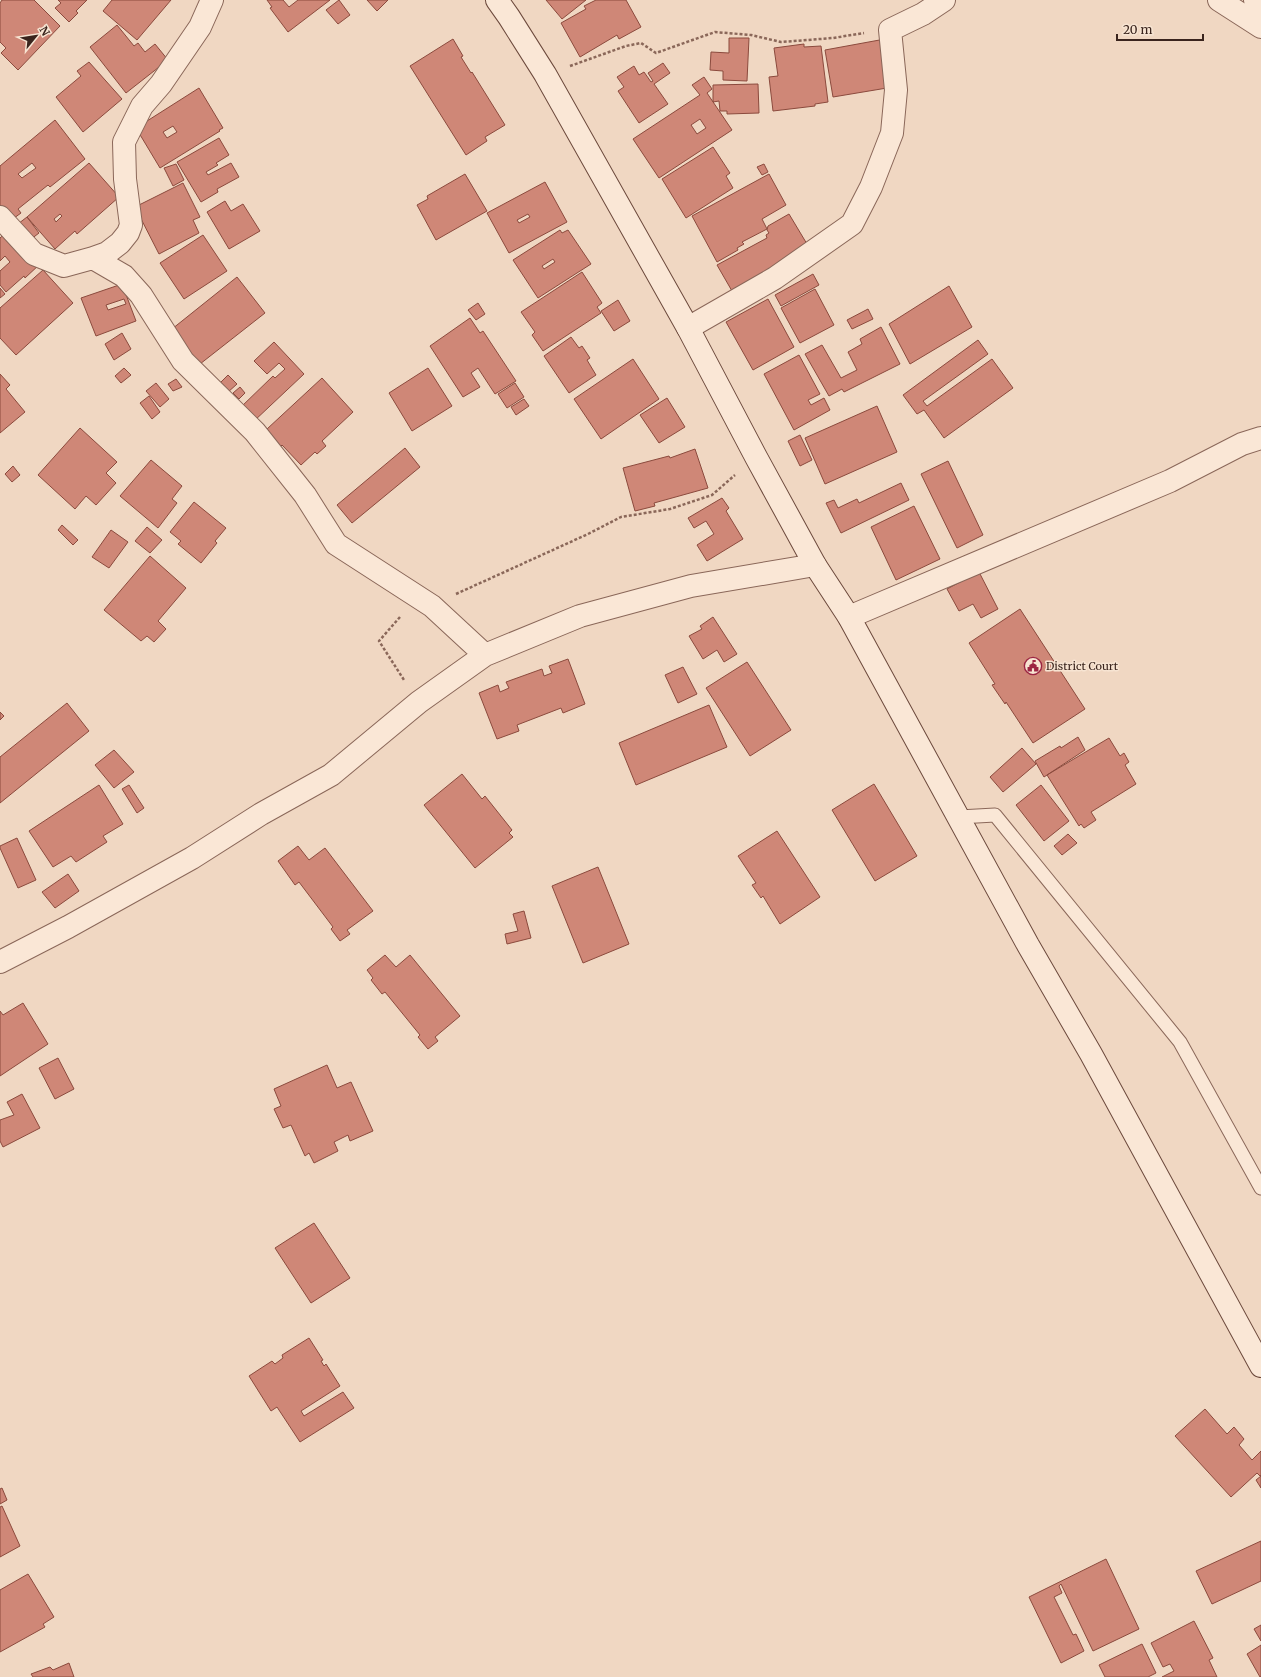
<svg xmlns="http://www.w3.org/2000/svg" width="1261" height="1677" viewBox="0 0 1261 1677" font-family="Merriweather,serif">
<style>
.building{fill:#cf8777;stroke:#8b4a3d;fill-rule:evenodd}
.lines{fill:none;stroke-linecap:round;stroke-linejoin:round}
.lane-casing{stroke:#8a6759;stroke-width:15}
.street-casing{stroke:#8a6759;stroke-width:24}
.secondary-casing{stroke:#6c493c;stroke-width:24}
.path{stroke:#8a6759;stroke-width:2.5;stroke-dasharray:3 2;stroke-linecap:butt}
.lane{stroke:#fae7d6;stroke-width:13}
.street{stroke:#fae7d6;stroke-width:22}
.secondary{stroke:#fae7d6;stroke-width:22}
.labels{text-anchor:middle;dominant-baseline:central;stroke-width:3;stroke-linejoin:round;paint-order:stroke}
.poi-label{font-size:11px;fill:#3a241d;stroke:#f7e4d2;text-anchor:start}
</style>
<rect width="100%" height="100%" fill="#f0d7c2"/>
<!-- building -->
<path class="building" d="M2,0H34L60,26L18,70L1,53L6,48L0,42V3Z
M58,0H87L76,11L78,13L69,22L55,8L61,3Z
M112,0H171L137,40L103,11Z
M267,0H283L289,7L298,0H330L288,32L270,8L272,7Z
M339,0L350,15L338,24L326,10Z
M367,0H388L377,11Z
M546,0H586L562,19Z
M596,0H626L641,27L619,39L617,35L580,57L561,23L586,9L584,6Z
M117,25L134,46L138,43L145,52L155,44L168,60L126,93L90,47Z
M729,38H749L747,81L723,80V71L710,70L711,52L729,53Z
M453,39L463,56L461,57L471,73L472,72L505,125L485,137L487,141L466,155L410,66Z
M885,39L887,88L833,97L825,50Z
M804,44V47L821,46L828,102L815,104V106L773,111L769,77L778,76L774,48Z
M89,62L122,99L83,132L56,97L81,76L77,71Z
M663,63L670,73L654,84L668,104L639,123L618,91L624,87L617,77L634,66L639,75L644,72L651,82L653,81L648,73Z
M704,77L712,89L707,93L732,130L659,178L633,139L700,95L692,85ZM700,119L706,128L697,134L691,125Z
M758,84L759,113L727,114V111H720L719,101L713,102V85Z
M199,88L223,128L219,130L220,131L160,168L136,128ZM173,126L177,132L167,138L163,132Z
M55,120L85,159L50,187L48,185L18,209L21,213L10,221L0,209V166ZM32,163L36,168L22,178L18,174Z
M219,138L229,155L216,163L218,165L206,172L208,175L231,163L239,177L217,189L218,192L201,202L177,162Z
M713,147L730,173L726,176L733,188L686,218L662,179Z
M89,163L119,197L77,234L75,231L55,249L27,217ZM60,214L62,216L56,222L54,219Z
M176,164L184,180L173,186L164,168Z
M764,164L768,172L762,175L757,167Z
M465,174L487,211L436,240L417,205L428,199L427,196Z
M769,174L786,205L762,219L767,229L742,242L744,244L737,248L738,250L717,262L692,216Z
M545,182L567,222L509,253L487,213ZM528,214L530,217L519,223L517,220Z
M183,183L200,217L193,220L199,233L159,254L135,207Z
M225,201L231,211L243,204L260,231L229,249L207,212Z
M789,214L810,249L732,291L717,265L767,238L766,235L769,233L767,230L768,226Z
M27,217L39,233L26,243L14,227Z
M9,230L40,264L25,278L24,276L6,292L0,285V271L10,262L5,256L0,261V238Z
M560,230L562,233L568,230L591,264L538,298L513,260ZM553,259L555,262L544,269L542,266Z
M203,235L227,271L184,299L160,263Z
M43,270L73,303L16,355L0,338V308Z
M582,272L602,303L597,307L601,313L543,351L532,335L535,332L521,312Z
M813,274L819,285L781,306L775,295Z
M237,277L265,313L200,364L172,329Z
M122,284L136,321L96,336L81,298ZM124,299L126,304L108,310L106,305Z
M949,286L972,327L910,364L889,324Z
M0,288L5,294L0,298Z
M815,289L834,325L800,343L781,308Z
M768,299L794,347L753,370L726,322Z
M618,300L630,321L614,331L601,311Z
M478,303L485,314L476,320L468,310Z
M868,309L873,319L852,329L847,320Z
M470,318L480,333L483,331L516,381L495,394L478,368L471,373L480,387L463,397L430,346Z
M881,327L900,364L844,392L842,389L829,396L805,354L822,345L841,378L857,370L848,352L862,344L860,339Z
M122,333L131,349L114,360L105,344Z
M571,337L579,348L582,346L590,358L587,360L596,375L569,393L544,356Z
M978,340L988,354L923,401L927,406L992,359L1013,388L944,438L924,410L917,414L903,395Z
M274,342L304,374L253,422L240,408L273,376L275,378L285,369L279,363L267,374L254,361Z
M799,355L820,394L808,400L811,405L824,398L830,410L794,430L764,374Z
M633,359L659,399L601,439L574,399Z
M124,368L131,375L121,383L115,376Z
M428,368L452,406L412,431L389,393Z
M0,374L10,385L6,389L25,412L0,433Z
M228,375L237,384L227,393L218,385Z
M322,378L353,412L322,441L326,446L317,454L315,452L301,465L282,445L277,450L263,436L269,431L267,429Z
M176,379L182,387L173,391L168,384Z
M156,383L169,399L160,407L146,391Z
M515,383L524,397L507,408L498,394Z
M240,387L245,393L239,399L233,393Z
M149,396L160,412L152,419L140,403Z
M667,398L685,427L659,443L640,415Z
M524,399L529,406L516,415L511,407Z
M877,406L897,452L825,484L805,438Z
M80,428L117,462L106,473L116,483L96,505L86,496L75,509L38,475Z
M800,435L812,460L800,466L788,441Z
M405,448L420,467L352,523L337,505Z
M695,449L708,488L654,503L655,506L635,511L623,468L669,456L670,458Z
M151,460L182,486L172,499L177,503L158,528L120,496Z
M948,461L983,535L957,548L921,474Z
M13,466L20,475L12,482L5,474Z
M901,483L909,500L841,533L826,503L834,500L838,508L857,499L859,503Z
M722,498L729,508L726,511L743,539L707,561L697,545L714,534L706,521L694,528L688,518Z
M194,502L226,528L215,541L217,543L201,563L178,544L181,541L170,532Z
M914,506L940,559L896,580L871,527Z
M62,525L78,540L73,545L58,530Z
M147,527L162,540L150,553L135,541Z
M111,530L128,542L109,568L92,557Z
M150,556L186,588L158,621L166,629L154,642L147,636L141,641L104,610Z
M979,572L998,609L981,618L973,604L959,611L947,589Z
M1020,609L1085,709L1033,743L1006,702L1005,704L992,685L995,684L969,643Z
M713,617L737,654L724,662L717,650L703,659L689,636L702,629L700,626Z
M568,659L585,704L563,713L561,708L517,725L519,731L497,739L479,693L498,685L500,692L509,688L506,682L542,669L544,676L552,673L549,666Z
M747,662L791,730L750,756L706,688Z
M683,667L697,694L678,703L665,675Z
M67,703L89,731L0,803V757Z
M709,705L727,747L636,785L619,743Z
M0,712L4,716L0,720Z
M1078,737L1085,750L1044,777L1035,761L1060,746L1061,748Z
M1109,738L1120,756L1124,753L1129,762L1125,765L1136,784L1091,812L1096,820L1084,828L1081,824L1079,826L1047,775Z
M1022,748L1036,764L1003,792L990,777Z
M114,750L134,772L114,788L95,765Z
M462,774L482,799L485,796L512,830L509,833L513,837L475,868L424,805Z
M874,784L917,856L875,881L832,810Z
M99,785L123,824L103,836L107,842L76,862L71,856L53,867L29,831Z
M129,785L144,808L137,813L122,789Z
M1041,785L1069,821L1044,841L1016,805Z
M777,831L820,897L780,924L763,896L761,898L752,885L756,883L738,856Z
M1068,834L1077,843L1062,855L1054,846Z
M17,838L36,880L18,888L0,848V846Z
M298,846L309,860L325,848L373,911L347,930L350,934L340,941L331,929L333,927L299,882L295,885L278,861Z
M598,867L629,944L583,963L552,886Z
M68,874L79,891L55,908L42,892Z
M524,911L531,938L507,944L505,934L518,931L513,914Z
M385,955L396,967L410,955L460,1016L435,1037L438,1041L428,1049L418,1037L420,1035L385,992L382,994L371,980L373,978L367,970Z
M23,1003L48,1044L0,1076V1011L3,1015Z
M58,1058L74,1089L55,1099L39,1068Z
M327,1065L337,1088L351,1082L373,1131L350,1141L348,1135L334,1142L338,1151L314,1163L309,1153L305,1156L291,1125L283,1128L274,1109L281,1106L274,1089Z
M22,1094L40,1128L3,1147L0,1141V1120L14,1115L7,1102Z
M314,1223L350,1278L311,1303L275,1248Z
M309,1338L323,1360L321,1361L324,1366L326,1364L340,1386L301,1411L304,1416L343,1392L354,1408L300,1442L277,1407L271,1411L249,1376L272,1361L275,1364L283,1358L282,1355Z
M1205,1409L1227,1434L1234,1427L1244,1439L1239,1445L1252,1460L1261,1451V1475L1260,1476L1257,1473L1231,1497L1175,1436Z
M1261,1476V1488L1256,1480Z
M2,1488L7,1500L0,1504V1489Z
M2,1506L20,1546L0,1557V1507Z
M1261,1541V1581L1212,1604L1196,1571Z
M1106,1559L1139,1629L1093,1651L1061,1584L1059,1586L1062,1593L1054,1597L1073,1635L1076,1634L1084,1651L1061,1663L1029,1597Z
M28,1574L54,1617L43,1624L45,1627L0,1652V1590Z
M1194,1621L1213,1658L1209,1660L1217,1677H1162L1174,1671L1170,1664L1163,1667L1151,1643Z
M1261,1625V1641L1254,1629Z
M1142,1644L1156,1673L1148,1677H1105L1099,1665Z
M1261,1645V1677H1260L1247,1654Z
M69,1663L74,1677H33L31,1674L50,1667L53,1670Z"/>
<g class="lines">
<defs>
<path id="lane" d="M959,817L995,815L1180,1042L1261,1188"/>
<path id="street" d="M1219,0L1261,27
M1255,0L1261,13
M0,217L34,254L64,266L93,258L124,276L141,295L183,361L255,432L305,495L336,544L432,606L485,655
M93,258L107,253L120,243L128,233L131,225L125,179L124,142L142,106L161,84L200,27L212,0
M688,328L775,278L852,224L871,187L892,133L896,90L890,30L923,14L944,0
M849,617L1170,481L1242,444L1261,438
M0,962L68,927L192,858L261,814L331,775L419,702L485,655L580,616L691,586L815,565"/>
<path id="secondary" d="M497,0L509,17L545,74L688,328L756,457L815,565L849,617L1028,945L1091,1054L1261,1366"/>
</defs>
<!-- lane casing -->
<use href="#lane" class="lane-casing"/>
<!-- street casing -->
<use href="#street" class="street-casing"/>
<!-- secondary casing -->
<use href="#secondary" class="secondary-casing"/>
<!-- path -->
<path class="path" d="M570,66L626,46L641,43L656,53L715,32L751,35L781,42L833,38L864,33
M456,594L588,534L621,517L670,509L712,495L735,475
M400,617L379,641L404,680"/>
<!-- lane -->
<use href="#lane" class="lane"/>
<!-- street -->
<use href="#street" class="street"/>
<!-- secondary -->
<use href="#secondary" class="secondary"/>
</g>
<!-- icons -->
<defs>
<symbol id="civic-ring" viewBox="-11 -11 22 22"><circle r="9.5" fill="#f7e4d2" stroke="#9c2643" stroke-width="1.5"/><path d="M-.6-6.5H3V-4.5H.6V-3L4-1V1h2V6H-6V1h2V-1L-.6-3ZM-1.2 2.5V6h2.4V2.5Z" fill="#9c2643"/></symbol>
</defs>
<g fill-rule="evenodd">
<use href="#civic-ring" x="1023" y="656" width="20" height="20"/>
</g>
<g class="labels">
<!-- poi labels -->
<g class="poi-label">
<text x="1046" y="666">District Court</text>
</g>
</g>
<!-- north arrow -->
<g transform="translate(36 36) rotate(60)" stroke="#f7e4d2" stroke-width="3" paint-order="stroke">
<path d="M0-3L7 15L0 10L-7 15Z" fill="#3a241d"/>
<text y="-6" font-size="11" font-weight="bold" text-anchor="middle" fill="#3a241d">N</text>
</g>
<!-- scale -->
<path d="M1117 34v6h86v-6" fill="none" stroke="#3a241d" stroke-width="2"/>
<text x="1123" y="34" font-size="12" fill="#3a241d" stroke="#f7e4d2" stroke-width="3" paint-order="stroke">20 m</text>
</svg>
